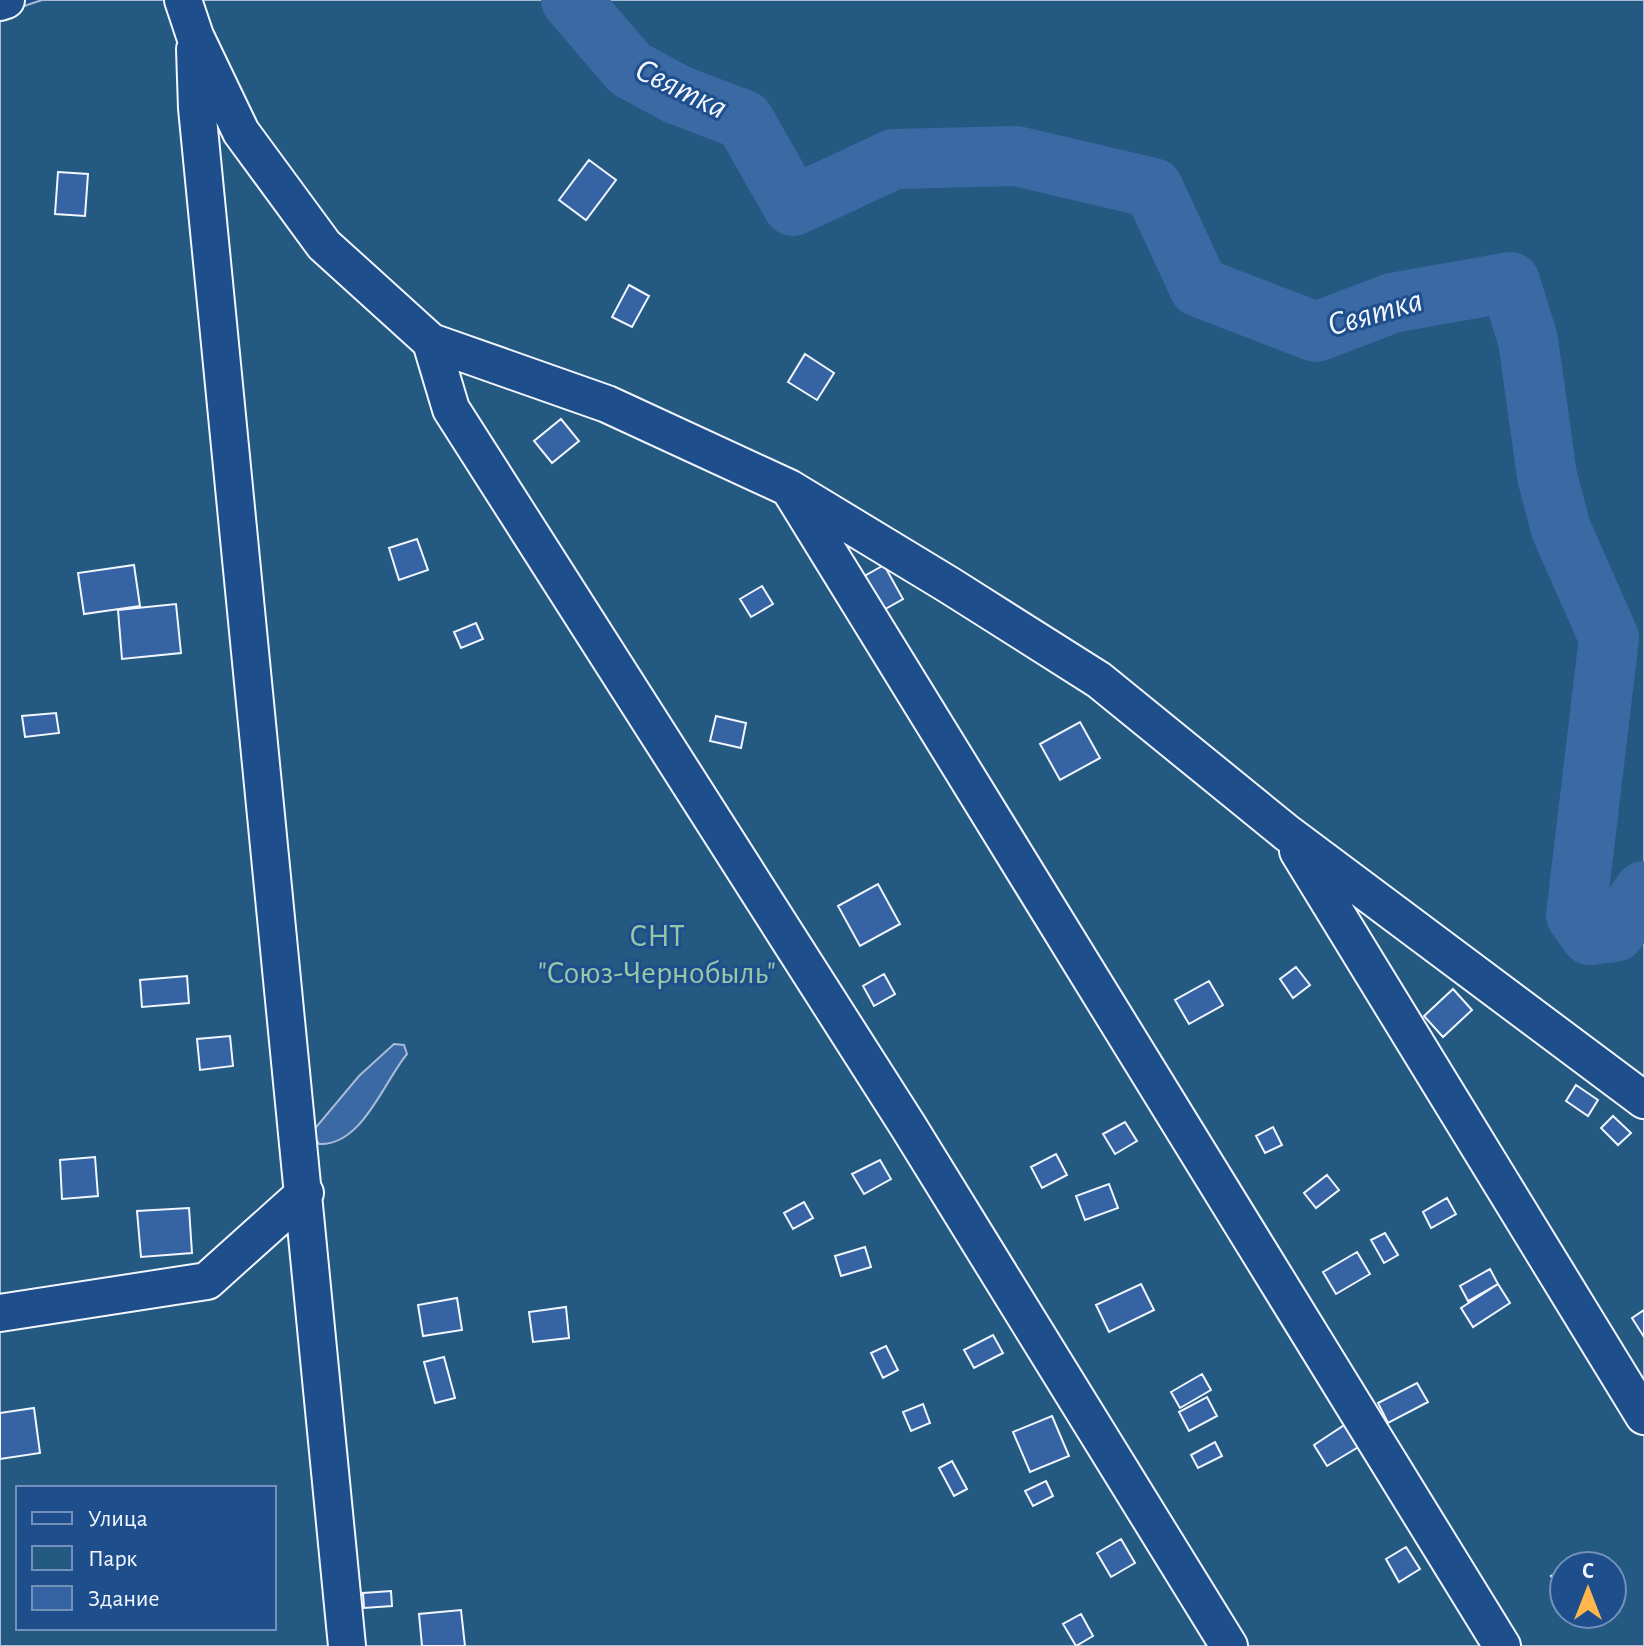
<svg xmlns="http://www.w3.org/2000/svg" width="1644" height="1646" viewBox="0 0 1644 1646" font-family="'Alegreya Sans',sans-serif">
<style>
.green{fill:#245a82;stroke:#a8bbd7;stroke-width:2;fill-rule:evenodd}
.water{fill:#3b69a3;stroke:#a8bbd7;stroke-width:2}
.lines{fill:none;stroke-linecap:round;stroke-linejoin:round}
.river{stroke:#3b69a3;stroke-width:60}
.building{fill:#3563a3;stroke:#f2f6ff;stroke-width:2}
.minor-casing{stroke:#f2f6ff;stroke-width:40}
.minor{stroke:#1f4e8c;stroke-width:36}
.labels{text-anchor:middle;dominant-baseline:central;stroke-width:6;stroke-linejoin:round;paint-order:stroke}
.park-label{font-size:32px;fill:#97c8a6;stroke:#1f4e8c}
.water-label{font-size:34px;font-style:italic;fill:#f2f6ff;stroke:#1f4e8c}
</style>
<rect width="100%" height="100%" fill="#1f4e8c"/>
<!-- green -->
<path class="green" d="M42,0H1644V1646H0V14ZM18,1488H274V1628H18ZM1564,1566H1612V1614H1564Z"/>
<!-- water -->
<path class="water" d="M394,1044L404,1045L407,1054C383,1083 362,1146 319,1144L312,1132L359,1076Z"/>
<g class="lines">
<!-- river -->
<path class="river" d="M571,0L630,69L678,95L744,120L793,206L894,159L1016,156L1153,188L1199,287L1316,332L1392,303L1510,282L1528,340L1547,476L1561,529L1609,638L1576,915L1590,935L1615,932L1644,891"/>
</g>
<!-- building -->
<path class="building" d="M589,160L616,180L586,220L559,200Z
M58,172L88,174L85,216L55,214Z
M629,285L649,296L632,327L612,317Z
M805,354L834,373L817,400L788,382Z
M561,419L579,441L552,463L534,441Z
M417,539L428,570L399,580L389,548Z
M134,565L140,606L84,614L78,573Z
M884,565L903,599L880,612L861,578Z
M762,586L773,604L751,617L740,599Z
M176,604L181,653L122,659L118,610Z
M476,623L483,639L461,648L454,632Z
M56,713L59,733L25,737L22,716Z
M716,716L746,723L741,748L710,741Z
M1080,722L1100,758L1060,780L1040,744Z
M878,884L900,924L860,946L838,906Z
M1296,967L1310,985L1293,998L1280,979Z
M884,974L895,994L874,1006L863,986Z
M187,976L189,1003L142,1007L140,980Z
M1209,981L1223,1005L1189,1024L1175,1000Z
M1453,989L1472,1010L1443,1037L1424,1016Z
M230,1036L233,1066L200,1070L197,1039Z
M1576,1085L1598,1100L1588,1116L1566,1101Z
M1613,1116L1631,1133L1618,1145L1601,1128Z
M1125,1122L1137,1141L1115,1154L1103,1134Z
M1273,1127L1282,1145L1265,1153L1256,1136Z
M1056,1154L1067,1175L1042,1188L1031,1167Z
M95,1157L98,1196L62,1199L60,1160Z
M880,1160L891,1179L864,1194L852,1174Z
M1327,1175L1339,1190L1316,1208L1304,1193Z
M1109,1184L1118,1208L1085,1220L1076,1196Z
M1447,1198L1456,1214L1431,1228L1423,1212Z
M804,1202L813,1218L793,1229L784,1213Z
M189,1208L192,1253L141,1257L137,1211Z
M1385,1233L1398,1255L1384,1263L1371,1240Z
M865,1247L871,1267L841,1276L835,1256Z
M1357,1252L1370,1274L1336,1294L1323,1272Z
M1490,1269L1498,1284L1468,1301L1460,1286Z
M1141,1284L1154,1310L1109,1332L1096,1305Z
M1498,1284L1510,1303L1473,1327L1461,1308Z
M457,1298L462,1330L423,1336L418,1305Z
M566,1307L569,1338L533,1342L529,1312Z
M1644,1310V1337L1632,1318Z
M993,1335L1003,1353L974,1368L964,1350Z
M886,1346L898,1370L883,1378L871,1353Z
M444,1357L455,1398L435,1403L424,1362Z
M1202,1374L1211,1390L1180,1408L1171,1392Z
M1417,1383L1428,1402L1388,1423L1378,1403Z
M1207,1397L1217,1416L1189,1431L1179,1412Z
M923,1404L930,1423L911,1431L903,1412Z
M34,1408L40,1453L0,1459V1413Z
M1052,1416L1069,1456L1030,1472L1013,1432Z
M1346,1424L1360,1446L1327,1466L1314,1445Z
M1215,1442L1222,1456L1198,1468L1191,1455Z
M952,1461L967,1489L954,1496L939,1468Z
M1046,1481L1053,1496L1033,1506L1025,1491Z
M1121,1539L1135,1563L1111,1577L1097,1553Z
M1406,1547L1420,1569L1399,1582L1386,1559Z
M1564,1568V1589L1561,1591L1551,1576Z
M391,1591L392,1606L364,1608L363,1593Z
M461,1610L465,1646H422L419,1614Z
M1081,1614L1093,1636L1076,1646L1063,1624Z"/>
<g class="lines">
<defs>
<path id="minor" d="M183,0L195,36L241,132L324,245L431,342L607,404L789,488L949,585L1099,680L1287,833L1644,1100
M0,2L6,0
M195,49L197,108L347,1646
M431,342L451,409L908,1126L1229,1646
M792,493L1502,1646
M1298,851L1644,1416
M0,1313L207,1281L305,1193"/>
</defs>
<!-- minor casing -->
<use href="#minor" class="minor-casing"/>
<!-- minor -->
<use href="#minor" class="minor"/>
</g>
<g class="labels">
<!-- park labels -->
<g class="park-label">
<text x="657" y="936">СНТ<tspan x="657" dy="37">"Союз-Чернобыль"</tspan></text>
</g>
<!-- water labels -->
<g class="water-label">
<text transform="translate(681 89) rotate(26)">Святка</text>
<text transform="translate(1375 313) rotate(-16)">Святка</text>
</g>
</g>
<!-- legend -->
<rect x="16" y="1486" width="260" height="144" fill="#1f4e8c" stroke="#7391ba" stroke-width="2"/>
<rect x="32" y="1512" width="40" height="12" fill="#1f4e8c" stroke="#7391ba" stroke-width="2"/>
<text x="88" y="1526" font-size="24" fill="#f2f6ff">Улица</text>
<rect x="32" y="1546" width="40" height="24" fill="#245a82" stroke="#7391ba" stroke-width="2"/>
<text x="88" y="1566" font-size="24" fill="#f2f6ff">Парк</text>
<rect x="32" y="1586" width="40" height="24" fill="#3563a3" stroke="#7391ba" stroke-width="2"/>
<text x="88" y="1606" font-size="24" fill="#f2f6ff">Здание</text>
<!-- north arrow -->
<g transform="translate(1588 1590)"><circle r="38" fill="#1f4e8c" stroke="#7391ba" stroke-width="2"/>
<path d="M0-6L14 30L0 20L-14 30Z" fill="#ffb74d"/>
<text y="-12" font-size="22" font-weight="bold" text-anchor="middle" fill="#f2f6ff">С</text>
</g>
</svg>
